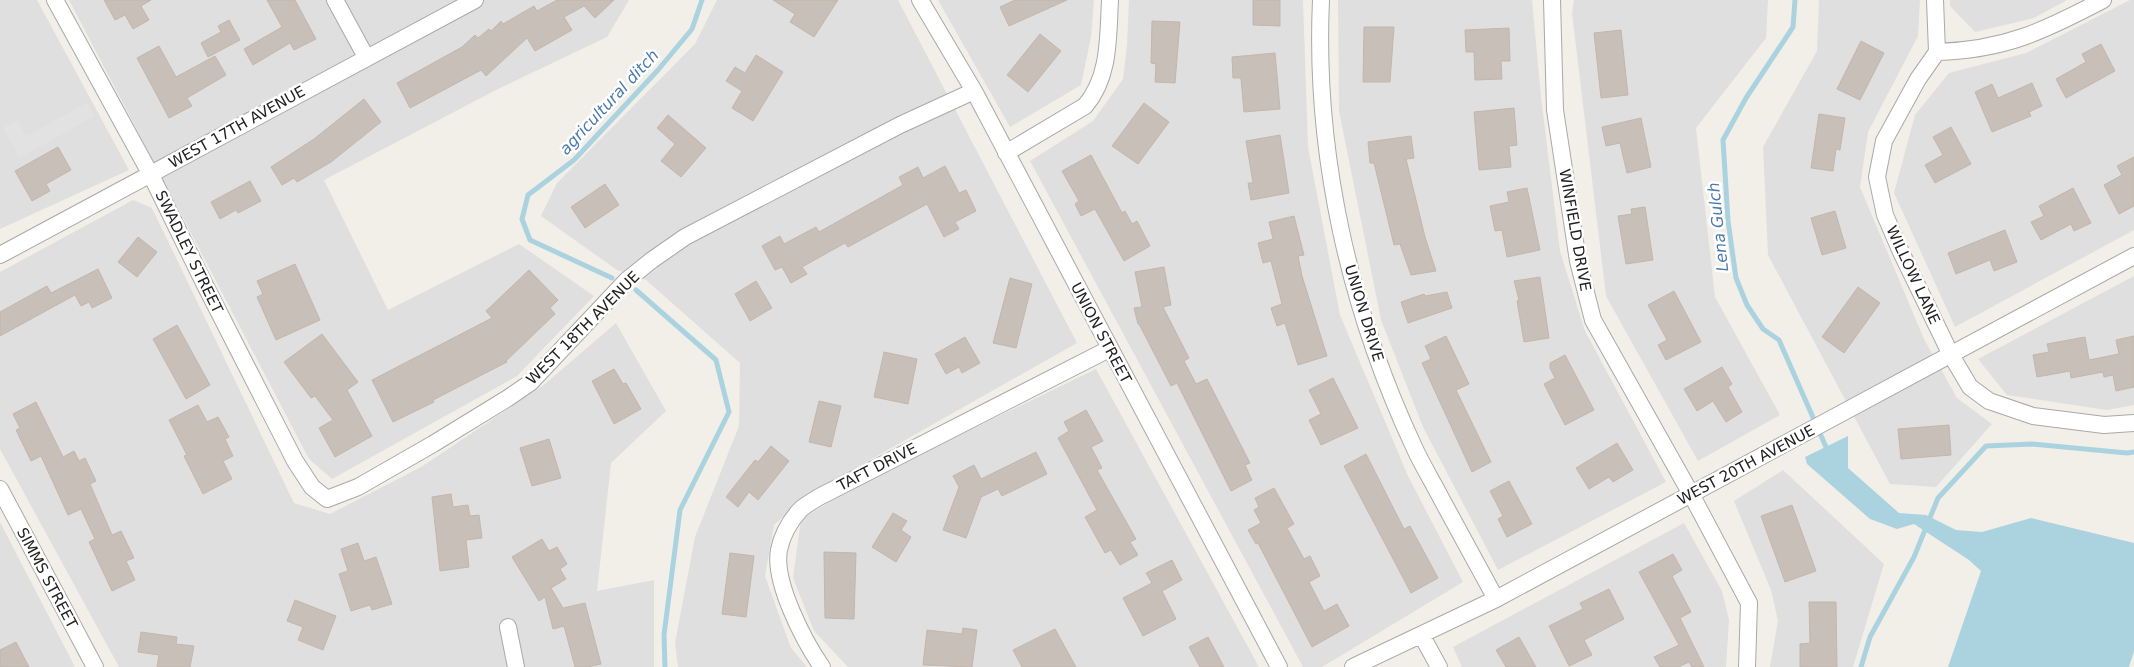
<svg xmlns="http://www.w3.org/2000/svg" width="2134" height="667" viewBox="0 0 2134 667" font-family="'DejaVu Sans',sans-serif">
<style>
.residential{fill:#e0dfdf}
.parking{fill:#e2e2e2}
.water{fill:#aad3df}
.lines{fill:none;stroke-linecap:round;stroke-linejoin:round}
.stream{stroke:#aad3df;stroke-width:5}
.building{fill:#c7bfb8;stroke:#c4b6ab}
.minor-casing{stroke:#a9a9a9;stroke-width:18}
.minor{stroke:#fff;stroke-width:16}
.labels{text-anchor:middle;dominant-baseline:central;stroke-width:5;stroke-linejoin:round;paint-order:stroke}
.street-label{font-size:15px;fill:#222;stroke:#fff}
.water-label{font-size:16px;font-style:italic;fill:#4a7aab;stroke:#fff}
</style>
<rect width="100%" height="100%" fill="#f2efe9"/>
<!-- residential -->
<path class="residential" d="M0,0H37L129,170L0,229Z
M69,0H629L607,37L498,89L324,180L388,310L519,244L594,296L517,376L332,479L309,459Z
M717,0H898L1077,343L808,495L774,525L765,576L791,648L807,667H678L675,643L695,537L739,426L740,363L646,280L617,270L541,216L557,183L695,44Z
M938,0H1094L1091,37L1081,85L1010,127Z
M1129,0H1303L1308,147L1340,315L1408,476L1463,582L1322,667H1303L1030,161L1093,121L1123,79L1127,45Z
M1338,0H1532L1541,97L1560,251L1585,331L1666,482L1498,570L1423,427L1381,320L1339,111Z
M1574,0H1768L1766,38L1696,128L1715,297L1780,415L1698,461L1606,296L1572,13Z
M1819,0H1920L1918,36L1868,132L1860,187L1924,339L1957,398L1992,424L1936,487L1890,484L1768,255L1763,147L1817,51Z
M1950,0H2067L2034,18L1975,32L1950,6Z
M2130,0H2134V230L1955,327L1894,193L1915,115L1949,73L2026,53Z
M133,200L152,208L294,503L330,514L421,467L545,384L616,323L666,411L611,463L597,591L654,580V667H119L0,449V272Z
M2134,276V405L2107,410L2007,395L1978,359Z
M1096,369L1259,667H848L814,631L793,578L801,519L863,482Z
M1783,470L1884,564L1853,667H1770L1778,621L1771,590L1734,501Z
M0,522L75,667H0Z
M1684,523L1722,591L1729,620L1726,667H1462L1453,647Z"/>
<!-- parking -->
<path class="parking" d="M87,103L95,116L19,158L3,128L17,120L26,136Z"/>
<!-- water -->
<path class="water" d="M1848,436V468L1899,513L1926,515L1956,530L1982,532L2031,518L2134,543V651L2129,667H1948L1981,571L1969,560L1914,524L1897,529L1870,519L1807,464L1805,457Z"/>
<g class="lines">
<!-- stream -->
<path class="stream" d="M1795,0L1793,27L1746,98L1723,140L1728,221L1736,278L1747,305L1763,329L1779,340L1826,447
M612,278L530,240L522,219L528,195L574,160L658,70L692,29L702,0
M636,290L716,360L729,412L680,510L664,635L665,667
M1861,667L1870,637L1914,557L1938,498L1986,446L2032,444L2127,453L2134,452"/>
</g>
<!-- building -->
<path class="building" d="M104,0H151L141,6L149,20L133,29L125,15L115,20Z
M267,0H295L316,39L294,50L290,43L253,65L244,49L282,27Z
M557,0H614L595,18L584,6L564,17L572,30L535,51L527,38L486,76L481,70L410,108L397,83L462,47L475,35L478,38L489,29L491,31L501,21L503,24L534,6L537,11Z
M773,0H838L814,37L790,22L795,14Z
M1015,0H1067L1009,26L1000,7Z
M1253,0H1280V26L1253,25Z
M229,20L240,40L208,57L201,43L221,32L218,26Z
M1152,21L1180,22L1175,83L1155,82L1156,64L1151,63Z
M1364,27H1394L1390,82H1363Z
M1509,28L1510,61H1501L1502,79L1475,80L1474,52H1466L1465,30Z
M1621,30L1628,95L1601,98L1594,33Z
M1040,34L1061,51L1028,92L1007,75Z
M1861,41L1884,53L1860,100L1837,89Z
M2101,44L2115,71L2066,98L2056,79L2086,62L2082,54Z
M159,46L176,77L215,56L226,75L187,98L192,106L169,118L137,58Z
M1275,53L1280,109L1244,112L1241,78H1233L1232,57Z
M756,55L783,72L753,121L732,108L742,91L726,81L735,67L745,73Z
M2032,83L2042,106L2029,112L2031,116L1992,132L1975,92L1992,84L1998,98Z
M364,99L381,122L331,162L297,182L294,178L282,185L271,167L314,139Z
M1144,103L1169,122L1138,164L1112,146Z
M1514,108L1517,145L1509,146L1511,167L1479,170L1474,112Z
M1819,114L1845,118L1840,150L1836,149L1833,171L1811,168Z
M668,115L706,148L681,177L661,161L675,144L657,128Z
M1641,118L1651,167L1627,173L1620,143L1606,146L1602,127Z
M1951,127L1971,164L1935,183L1925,165L1943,155L1933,137Z
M1280,135L1289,193L1251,200L1248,183H1253L1246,141Z
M1411,136L1414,158L1406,159L1425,237L1436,271L1411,275L1400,244L1394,245L1374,163H1370L1368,142Z
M58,147L71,170L46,184L50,191L32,201L15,171Z
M1091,155L1122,213L1125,211L1132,224L1137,221L1150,246L1124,261L1095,209L1081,216L1075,204L1079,201L1062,171Z
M2134,157V206L2119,214L2104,185L2122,175L2117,166Z
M945,166L959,193L966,190L976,211L955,222L959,229L944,237L927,204L848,247L845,243L802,267L807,274L791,283L782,267L775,270L762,246L780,236L784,244L816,227L819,232L903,185L899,177L918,167L923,178Z
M250,181L261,201L238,213L236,210L220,219L211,202Z
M605,184L619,205L585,228L571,207Z
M1527,188L1540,250L1507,257L1502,230L1495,231L1490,206L1509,202L1507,192Z
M2073,188L2091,223L2074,231L2071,224L2041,240L2031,222L2044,216L2039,206Z
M1645,207L1653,260L1626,264L1618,216L1632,214L1631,209Z
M1835,211L1846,248L1822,255L1811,218Z
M1294,216L1304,255L1298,256L1302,276L1327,356L1298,365L1285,323L1277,326L1271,308L1282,304L1271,261L1263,263L1258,243L1273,239L1269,222Z
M2005,230L2017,262L1994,271L1990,260L1956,274L1948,253Z
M138,237L157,252L137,277L118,262Z
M295,264L320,320L276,340L257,297L263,294L257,281Z
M1164,267L1171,305L1163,307L1189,358L1184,361L1196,384L1207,379L1250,463L1245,465L1252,480L1231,491L1177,383L1171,386L1139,324H1138L1134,308L1142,307L1135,272Z
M98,269L112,298L92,308L89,302L81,306L75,295L0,336V312L47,286L51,293Z
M529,270L558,300L550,308L555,314L506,361L507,362L433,400L434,402L393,422L372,380L492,318L486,311Z
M1540,277L1549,338L1524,342L1517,301L1519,300L1514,281Z
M1010,278L1032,284L1016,348L993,343Z
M756,281L772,308L750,321L735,294Z
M1858,287L1880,303L1844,353L1822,337Z
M1674,291L1701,342L1666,360L1658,345L1667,340L1648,305Z
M1447,292L1452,308L1408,323L1401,302L1424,294L1425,296Z
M177,325L210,385L186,399L153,339Z
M322,334L358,382L347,390L372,436L335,457L319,428L333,420L315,396L311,398L284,362Z
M1446,336L1469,384L1456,390L1491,462L1472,472L1422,363L1431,359L1425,346Z
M2134,336V387L2116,391L2113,375L2104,377L2103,372L2071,378L2070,371L2037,377L2033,355L2049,352L2047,344L2085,337L2089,360L2119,354L2116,340Z
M965,337L980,363L962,373L959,367L946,374L935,354Z
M884,352L917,359L908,404L874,397Z
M1565,355L1594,410L1565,425L1544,384L1555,378L1550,368V363Z
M1722,367L1732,384L1728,387L1742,412L1726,422L1713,401L1697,411L1684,389Z
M614,369L623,384L626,383L641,409L614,424L592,381Z
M1333,378L1358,428L1321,445L1309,420L1321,414L1309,390Z
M819,401L841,406L831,447L809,442Z
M36,402L63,457L74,451L79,461L85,458L96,481L90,484L112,535L121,531L134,558L126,561L135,580L112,591L89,542L95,539L81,509L68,515L41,456L31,461L16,430L20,428L13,414Z
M198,405L207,422L218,417L229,437L225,439L233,456L223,461L232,479L203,494L184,456L187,455L169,420Z
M1086,410L1103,441L1091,447L1102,468L1097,470L1136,539L1130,542L1138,555L1120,565L1111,550L1105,553L1085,517L1097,510L1058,438L1069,431L1064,422Z
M1949,425L1951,455L1901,459L1898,429Z
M549,439L561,478L532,486L520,448Z
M1617,443L1633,470L1613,482L1609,477L1589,489L1576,468Z
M771,446L789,461L758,500L749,492L738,507L726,497L755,460L758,462Z
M1036,452L1047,474L1002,496L998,489L981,497L966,538L943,530L959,487L953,476L974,465L981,479Z
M1366,454L1404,529L1410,526L1438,578L1411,593L1344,466Z
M1509,481L1532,524L1507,537L1498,519L1503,516L1490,491Z
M1274,488L1294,524L1287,528L1304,559L1310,556L1320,576L1309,582L1324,611L1337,604L1349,626L1312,647L1258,543L1256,544L1248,530L1261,523L1254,510L1259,507L1255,498Z
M451,494L453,507L468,505L470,516L479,515L482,538L466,540L469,567L440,571L432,497Z
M1792,505L1816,571L1785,582L1761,516Z
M893,513L907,521L901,530L911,537L896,562L872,547Z
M542,539L549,551L557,547L567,564L560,569L566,579L551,588L563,608L585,603L601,664L588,667H575L564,626L553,629L545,597L539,601L512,557Z
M358,543L364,561L376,557L392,604L372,610L370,605L351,611L339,574L348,571L341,549Z
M824,552L856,553L854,619L825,618Z
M730,553L754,556L746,617L722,614Z
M1673,554L1682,570L1672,576L1691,612L1680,618L1704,667H1692L1689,662L1678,667H1660L1654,657L1679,645L1639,572Z
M1172,560L1182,580L1162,591L1176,619L1143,636L1123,598L1152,583L1146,573Z
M1609,589L1624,619L1584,640L1592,655L1569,666L1549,626L1583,609L1580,603Z
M295,600L336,616L323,650L298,640L303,627L287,621Z
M1809,602H1836L1837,667H1800V644L1810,643Z
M963,628L977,630L972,667L923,665L927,630L962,634Z
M1055,629L1076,667H1022L1013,650Z
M141,632L177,637L176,644L194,646L190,667H157L159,655L138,652Z
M1208,637L1224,667H1200L1189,647Z
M1519,637L1536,667H1506L1496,650Z
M16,642L29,667H0V650Z"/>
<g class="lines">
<defs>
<path id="minor" d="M55,0L151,175L205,285L295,461L312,487L327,499L358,487L433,444L508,398L530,383L627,280L652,260L685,237L900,125L974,91
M335,0L366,57
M920,0L974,91L1279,667
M1321,0C1314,153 1349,308 1414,447C1422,465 1433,482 1442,500C1460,533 1478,566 1496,599
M1552,0L1555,110L1578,261L1593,320L1691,494L1749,603L1747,667
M1935,0L1937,52L1918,79L1884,141L1877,177L1885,215L1901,252L1951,355L1970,387L1989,401L2033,416L2104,425L2134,423
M1937,52C2005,50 2044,31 2103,0
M1006,153L1085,106C1110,77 1108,37 1110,0
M0,255L475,0
M0,489L95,667
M508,627L516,667
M1422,636L1439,667
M822,667C804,641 773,582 779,550C782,535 790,521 800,510C805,505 813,501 819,497L1109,349
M1353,667L1496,599L2134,256"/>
</defs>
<!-- minor casing -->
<use href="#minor" class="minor-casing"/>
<!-- minor -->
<use href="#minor" class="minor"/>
</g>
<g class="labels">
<!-- street labels -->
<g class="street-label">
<text transform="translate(237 127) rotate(-29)">WEST 17TH AVENUE</text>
<text transform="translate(1575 230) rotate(80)">WINFIELD DRIVE</text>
<text transform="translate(189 252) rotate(64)">SWADLEY STREET</text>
<text transform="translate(1913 275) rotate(65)">WILLOW LANE</text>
<text transform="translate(1364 313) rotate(73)">UNION DRIVE</text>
<text transform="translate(583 328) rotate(-45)">WEST 18TH AVENUE</text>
<text transform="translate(1101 333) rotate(62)">UNION STREET</text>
<text transform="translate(1746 465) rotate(-28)">WEST 20TH AVENUE</text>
<text transform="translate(877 467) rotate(-27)">TAFT DRIVE</text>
<text transform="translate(47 578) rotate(62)">SIMMS STREET</text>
</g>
<!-- water labels -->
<g class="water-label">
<text transform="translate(609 102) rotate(-47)">agricultural ditch</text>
<text transform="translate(1718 227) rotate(-96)">Lena Gulch</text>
</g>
</g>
</svg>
